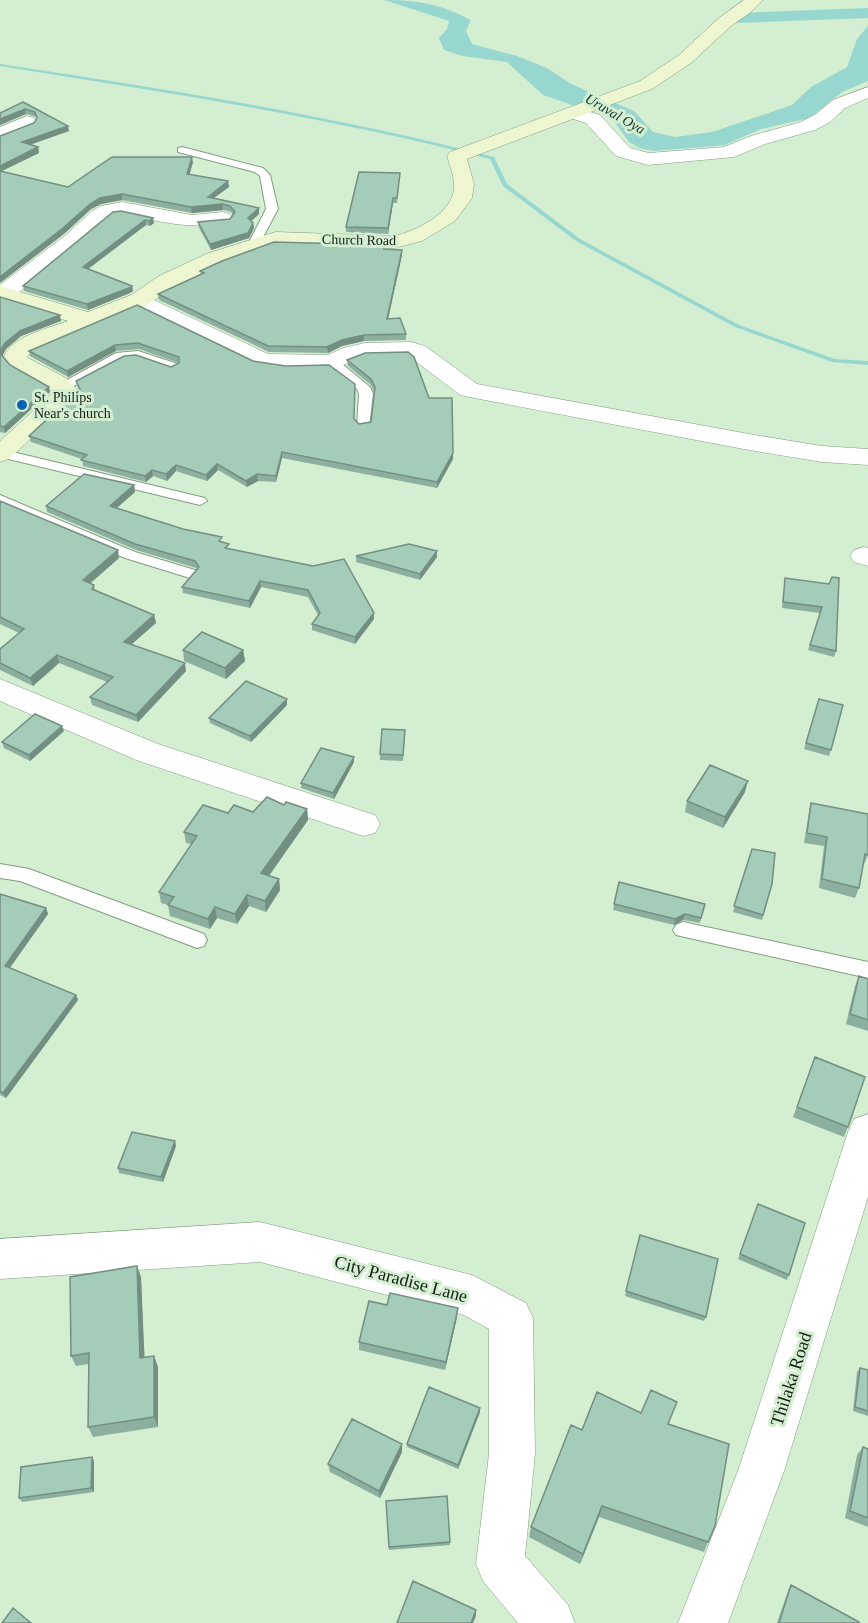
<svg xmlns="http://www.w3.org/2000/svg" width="868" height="1623" viewBox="0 0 868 1623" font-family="'Times New Roman',serif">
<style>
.water{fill:#98d7cf}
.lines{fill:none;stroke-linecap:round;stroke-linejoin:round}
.stream{fill:#98d7cf;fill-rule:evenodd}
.canal{fill:#98d7cf;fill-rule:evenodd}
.lane-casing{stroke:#839d81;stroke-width:2}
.street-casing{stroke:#839d81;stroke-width:1}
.secondary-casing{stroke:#839d81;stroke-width:1}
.lane{fill:#fff;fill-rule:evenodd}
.street{fill:#fff;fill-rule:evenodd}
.secondary{fill:#edf6d0;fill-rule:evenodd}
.wall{fill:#8daf9f}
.shaded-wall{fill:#738f82}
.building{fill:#a4ccb9;stroke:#738f82;stroke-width:1.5}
.poi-dot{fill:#0864b1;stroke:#d3eed0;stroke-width:2}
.labels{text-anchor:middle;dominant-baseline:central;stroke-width:6;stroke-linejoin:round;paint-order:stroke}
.far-water-label{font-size:14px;font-style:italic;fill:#12322e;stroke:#d3eed0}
.far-street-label{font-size:14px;fill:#141e13;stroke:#d3eed0}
.far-poi-label{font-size:14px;fill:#141e13;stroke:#d3eed0;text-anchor:start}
.near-street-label{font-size:18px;fill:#141e13;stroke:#d3eed0}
</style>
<rect width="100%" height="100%" fill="#d3eed0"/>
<!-- water -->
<path class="water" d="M384,0C418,0 440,4 471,20L466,31L472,44L517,56L547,68L571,84L634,111L653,132L675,137L712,132L792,105L811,87L847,67L857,39L868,26V81L842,92L810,118L761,129L725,145L654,151L639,148L629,142L611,117L595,108L572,105L543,95L507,62L463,56L444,50L439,38L447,29L449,21Z"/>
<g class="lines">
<!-- stream -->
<path class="stream" d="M0,64C165,89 332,115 494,157L507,184L580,239L739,325L835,359L868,361V365L832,362L735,327L576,241L503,186L490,159C329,117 164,92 0,66Z"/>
<!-- canal -->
<path class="canal" d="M868,8V18L735,23L727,18L735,13Z"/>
<defs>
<path id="lane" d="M182,147L263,168L270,175L278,209L257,248H249L247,246L266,209L260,176L255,172L178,152V148Z
M138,351L178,364L179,367L173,371L137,359L124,360L68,389L63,390L56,386L116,353Z
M331,358L336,359L370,387L373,394L369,428H359L357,425L359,394L357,389L326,365L325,362L326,359Z
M0,449L205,498L207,501L200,505L0,457Z
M0,495L135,552L195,570L198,573L190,578L125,558L0,504Z
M0,864L29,869L204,934L207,940L204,946L197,948L20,881L0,878Z
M683,922L868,962V978L676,935L673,930L676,925Z"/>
<path id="street" d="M868,87V98L845,108L830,122L815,130L765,144L734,157L648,165L616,156L586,123L567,117L565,113L567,109L574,107L600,115L630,148L649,153L724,147L751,136L801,122L816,114L833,100Z
M27,116L34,118L36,122L34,126L0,140V127Z
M122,202L192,215L223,212L230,214L233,218L230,222C194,231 158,221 122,214L113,215L11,299L0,300V285L66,235L92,211L101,206Z
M139,293L268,354L328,355L343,348L365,343L411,342L425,346L477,384L749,434L822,446L868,449V465L822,462L749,450L469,397L460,395L409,356L365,357L340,366L321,370H287L254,365L131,305L128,300L131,295Z
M864,547L868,548V566L854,562L850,556L854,550Z
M0,679L158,744L375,815L380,824L375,833L363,836L136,760L0,701Z
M868,1114V1197L784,1471L728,1623H678L738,1471L848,1132L854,1119Z
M260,1222L472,1275L526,1303L533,1318L535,1454L525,1556L568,1605L575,1623H518L483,1581L476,1564L489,1454V1329L464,1315L260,1262L0,1279V1239Z"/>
<path id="secondary" d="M744,0H763L751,12L731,26L691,63L652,89L467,159L474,184L472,198L455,221L422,241L394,248L278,244L222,264L175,286L147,305L31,352L27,357L30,359L66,378L80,393L9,459L0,462V441L54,392L13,369L3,358C13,335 47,329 68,321L0,300V286L88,312L131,295L159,276L206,254L269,234L276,232L394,236C416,231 452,214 454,188C455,178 450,166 447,156L450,152L640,81L679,55L719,18Z"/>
</defs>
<!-- lane casing -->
<use href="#lane" class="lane-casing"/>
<!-- street casing -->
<use href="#street" class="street-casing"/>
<!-- secondary casing -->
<use href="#secondary" class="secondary-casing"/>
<!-- lane -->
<use href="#lane" class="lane"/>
<!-- street -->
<use href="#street" class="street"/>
<!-- secondary -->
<use href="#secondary" class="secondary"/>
</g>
<!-- wall -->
<path class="wall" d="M23,102L69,131L30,145L38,147L39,153L1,171L68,187L193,162L189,175L228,181L229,187L214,198L259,214L251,221L253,223L254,228L249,238L211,250L199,228L198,222L230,219L233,215L231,212L223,210L192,213L122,200L101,204L91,209L65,233L0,283V136L34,123L37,118L36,117L26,114L0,125V113Z
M400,173L397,203H393L388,234L346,232V227Z
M121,211L154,223L150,226L146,225L88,269L132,286L133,291L130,293L88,310L24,291L23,286Z
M385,245V249L402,255L388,319L406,334V340L364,341L342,346L328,353L269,352L159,300L158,294L201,274L200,271Z
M0,297L61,321L21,336L6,349L2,356L10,365L50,392L5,433L0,432Z
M137,305L355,419L359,424L371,422L374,392L371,385L348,366L347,360L365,353L453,459L437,488L282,458L276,482L258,481L247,487L218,470L207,481L176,471L167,481L153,476L146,482L83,466L82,459L31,442L29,436L79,390L76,381L171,367L179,363L139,349L116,351L68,377L30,356L29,351Z
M134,485L135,492L117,508L223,542L229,549L374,613V619L355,644L312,630V624L318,615L308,597L261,587L250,608L183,593L182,587L197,569L196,568L136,550L47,512L46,506Z
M0,501L119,558L90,583L94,585L95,590L154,615L156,623L132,644L186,671L138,722L92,705L90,697L107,682L59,663L33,686L0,670V649L19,633L0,624Z
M437,551V557L420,580L356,562V556Z
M785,578L829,584L836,651L834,657L808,650L820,613L782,608Z
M183,650H243L245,661L226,679L184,661Z
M287,699V705L251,742L210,723L209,718Z
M819,699L843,705L829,756L804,749Z
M64,731L30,761L4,748L2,742Z
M405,735L403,761L380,760V754Z
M354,762L334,799L301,788V783Z
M745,792L723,828L685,812L687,801Z
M811,803L868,855L864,864H863L859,888L855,898L819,888L824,846L804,843L809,812Z
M284,805L307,809L308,820L269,876L279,879L280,890L266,912L249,906L237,924L217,918L210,929L170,916L168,905L161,903L159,892L192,844L186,843L184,832L228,813L253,812Z
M752,849L772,884L762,920L733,912Z
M619,882L705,904L700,923L683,920L674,925L613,910Z
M0,894L46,908L48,914L9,968L76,995L78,1000L6,1098L0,1095Z
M859,976L868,979V1031L846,1024L855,986Z
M815,1057L848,1127L844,1137L793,1117Z
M176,1146L163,1182L119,1173L118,1168Z
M758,1204L789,1275L787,1280L738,1259Z
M640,1235L706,1317L704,1321L625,1296Z
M141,1277L144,1357L154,1356L158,1367V1427L93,1437L88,1427L89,1364L76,1366L71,1356Z
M387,1305L457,1317L445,1370L359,1350V1342Z
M860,1368L868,1370V1416L853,1411L857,1372Z
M480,1412L458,1469L407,1447V1444Z
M641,1413L669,1424L708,1542L704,1552L599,1517L580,1564L529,1537L531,1527L582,1430Z
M402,1444V1452L380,1498L330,1472L328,1464Z
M863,1447L868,1449V1527L845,1518L857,1455Z
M94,1461V1492L22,1502L19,1498Z
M386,1501L450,1542V1545L389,1550Z
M791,1585L859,1623H777L789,1588Z"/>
<!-- shaded-wall -->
<path class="shaded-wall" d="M25,109L26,114L0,125V119Z
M68,126L69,131L23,147L22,142Z
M38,147L39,153L0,172V166Z
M192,157L193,162L188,180L187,174Z
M228,181L229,187L208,202V197Z
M122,194V200L101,204L91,209L65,233L0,283V277L90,204L100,198Z
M393,198V203L388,234V228Z
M222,204L223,210L192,213L191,207Z
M259,208V214L249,223L248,218Z
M153,218L154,223L150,226L149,221Z
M145,220L146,225L84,272L83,267Z
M253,223L254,228L249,238L211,250L210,244Z
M402,250V255L387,324V319Z
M132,286L133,291L130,293L88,310L87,304Z
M60,315L61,321L21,336L6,349L1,358L0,351L5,343L20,331Z
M364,335V341L342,346L328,353L327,347L342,340Z
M115,345L116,351L68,377L67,371Z
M49,387L50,392L5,433L4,427Z
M282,452V458L276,482V476Z
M453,453V459L437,488V482Z
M217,464L218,470L207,481L206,475Z
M176,465V471L167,481L166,474Z
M152,470L153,476L146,482L145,476Z
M257,474L258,481L247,487L246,481Z
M134,485L135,492L112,512L110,506Z
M118,550L119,558L85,588L83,580Z
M437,551V557L420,580V574Z
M260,581L261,587L250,608L249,601Z
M374,613V619L355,644V637Z
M154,615L156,623L126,649L124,642Z
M243,650L245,661L226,679L225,668Z
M57,655L59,663L33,686L30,678Z
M185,663L186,671L138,722L136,715Z
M287,699V705L251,742L250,736Z
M62,726L64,731L30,761L29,755Z
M354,757V762L334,799L333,793Z
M748,781L745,792L723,828L725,817Z
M307,809L308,820L263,884L261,873Z
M279,879L280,890L266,912L265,901Z
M247,895L249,906L237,924L235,914Z
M215,907L217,918L210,929L208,919Z
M46,908L48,914L7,972L5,966Z
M685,914L683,920L674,925L675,919Z
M76,995L78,1000L6,1098L3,1093Z
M175,1141L176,1146L163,1182L161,1177Z
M137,1266L141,1277L145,1368L140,1358Z
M458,1308L457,1317L445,1370L446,1362Z
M154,1356L158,1367V1427L154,1417Z
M480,1408V1412L458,1469V1465Z
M402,1444V1452L380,1498L379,1491Z
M92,1457L94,1461V1492L91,1488Z
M602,1506L599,1517L580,1564L583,1554Z
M476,1610V1616L473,1623H471Z"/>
<!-- building -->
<path class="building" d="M23,102L68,126L22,142L38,147L0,166V136L34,123L37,118L35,112L25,109L0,119V113Z
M112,157H192L187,174L228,181L208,197L259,208L248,218L253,223L248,233L210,244L198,222L230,219L235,212L230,206L222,204L191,207L122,194L100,198L90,204L63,228L0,277V171L68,187Z
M359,172L400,173L397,198H393L388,228L346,227Z
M121,211L153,218L149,221L145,220L83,267L132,286L129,288L87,304L23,286L113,212Z
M274,242L385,245L384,249L402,250L387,319L400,318L406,334L364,335L342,340L327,347L268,346L158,294L204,273L200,271L222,261Z
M0,297L60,315L20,331L5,343L0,351Z
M137,305L253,361L286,366L329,365L355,384L354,419L359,424L371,422L375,387L371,379L347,360L365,353L408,352L414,357L429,398H452L453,453L437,482L282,452L276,476L257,474L246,481L217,464L206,475L176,465L166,474L152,470L145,476L81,460L87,455L29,436L80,389L76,381L124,356L136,355L171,367L179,363V357L138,343L115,345L67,371L29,351Z
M0,353L10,365L49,387L4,427L0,426Z
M84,474L134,485L110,506L183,529L222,537L219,541L229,544L225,548L313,566L344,559L374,613L355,637L312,624L320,613L308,590L260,581L249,601L182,587L199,567L195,561L135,544L46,506Z
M0,501L118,550L83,580L94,585L92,589L154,615L124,642L185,663L136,715L90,697L113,677L57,655L30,678L0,663V649L24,629L0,617Z
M409,544L437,551L420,574L356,556Z
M832,577L839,578L836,651L810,645L822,607L783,602L785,578L829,584Z
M202,632L243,650L225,668L183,650Z
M246,681L287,699L250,736L209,718Z
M819,699L843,705L831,750L806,743Z
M35,714L62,726L29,755L2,742Z
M382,729L405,730L403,755L380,754Z
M321,748L354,757L333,793L301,783Z
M710,765L748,781L725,817L687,801Z
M267,797L284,805L286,802L307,809L261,873L279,879L265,901L247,895L235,914L215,907L208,919L168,905L174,897L159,892L197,836L184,832L203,805L228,813L234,805L253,812Z
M811,803L868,814V855L865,854L859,888L822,879L827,837L807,833Z
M752,849L775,853L772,884L763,915L734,906Z
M619,882L705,904L701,918L685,914L675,919L614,904Z
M0,894L46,908L5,966L76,995L3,1093L0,1091Z
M859,976L868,979V1020L850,1014Z
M815,1057L865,1077L848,1127L797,1107Z
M132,1132L175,1141L161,1177L118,1168Z
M758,1204L805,1223L789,1275L740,1254Z
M640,1235L718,1259L706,1317L626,1291Z
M137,1266L140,1358L154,1356V1417L88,1427L89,1353L71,1356L70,1277Z
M390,1293L458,1308L446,1362L359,1342L369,1301L387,1305Z
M860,1368L868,1370V1411L855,1407Z
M429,1387L480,1408L458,1465L407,1444Z
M651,1390L677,1402L668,1424L729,1444L715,1526L708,1542L602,1506L583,1554L531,1527L571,1425L582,1430L597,1392L641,1413Z
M352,1419L402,1444L379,1491L328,1464Z
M863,1447L868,1449V1518L850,1511Z
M92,1457L91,1488L19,1498L21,1467Z
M447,1496L450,1542L389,1547L386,1501Z
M413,1581L476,1610L471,1623H397Z
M791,1585L859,1622V1623H779Z
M13,1608L31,1623H2Z"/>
<!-- markers -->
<circle class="poi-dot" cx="22" cy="405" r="6"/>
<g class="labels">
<!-- far-water labels -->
<g class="far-water-label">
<text transform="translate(615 114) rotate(30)">Uruval Oya</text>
</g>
<!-- far-street labels -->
<g class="far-street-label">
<text transform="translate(359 240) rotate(1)">Church Road</text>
</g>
<!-- far-poi labels -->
<g class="far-poi-label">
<text x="34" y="397">St. Philips<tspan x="34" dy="16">Near's church</tspan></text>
</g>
<!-- near-street labels -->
<g class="near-street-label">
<text transform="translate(401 1279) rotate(15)">City Paradise Lane</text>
<text transform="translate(791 1379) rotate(-72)">Thilaka Road</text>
</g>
</g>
</svg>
